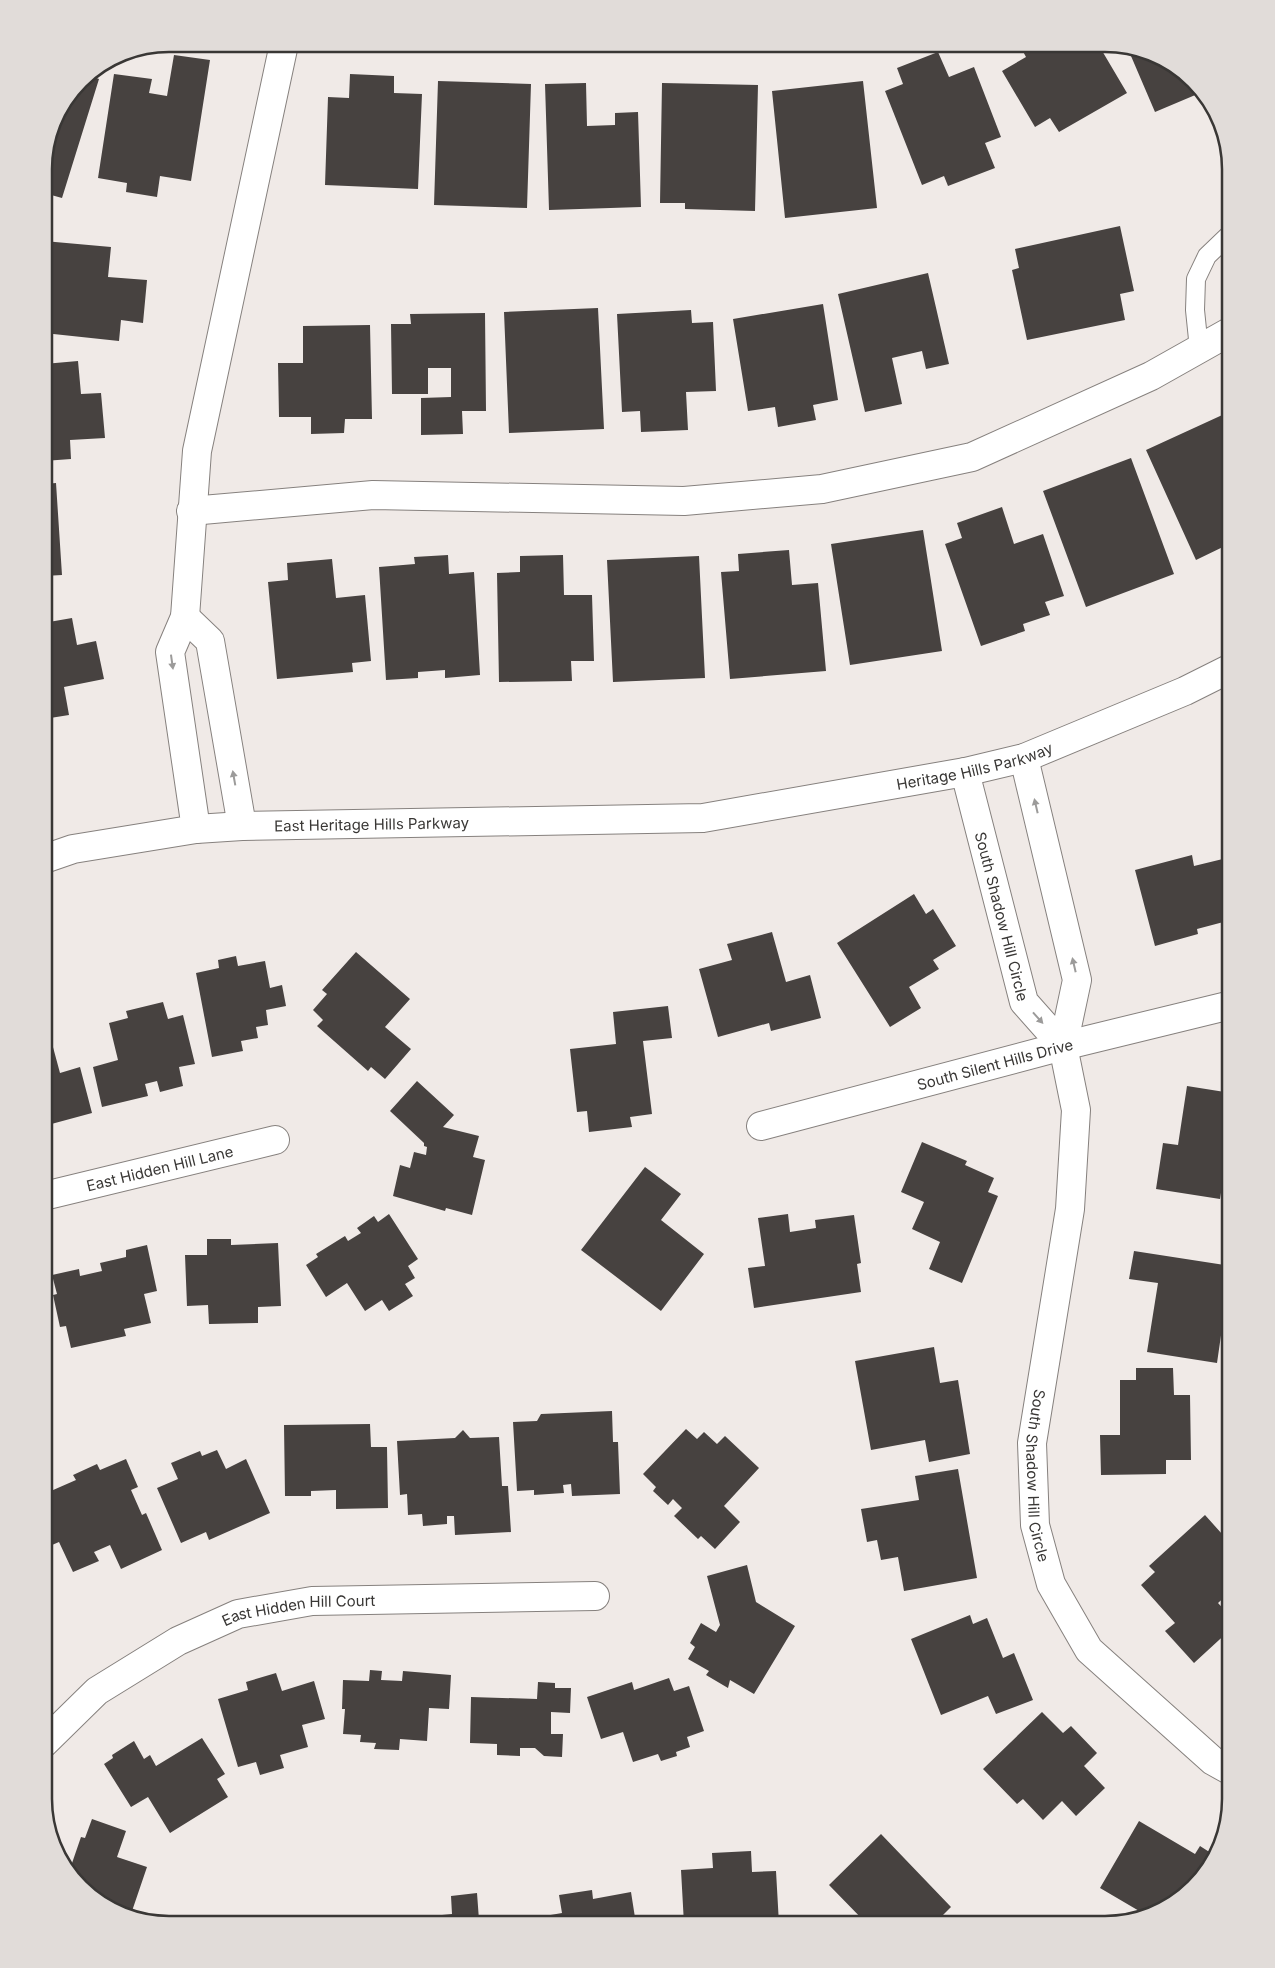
<svg xmlns="http://www.w3.org/2000/svg" width="1275" height="1968" viewBox="0 0 1275 1968" font-family="Inter,sans-serif">
<style>
.building{fill:#474240}
.lines{fill:none;stroke-linecap:round;stroke-linejoin:round}
.lane-casing{stroke:#86817e;stroke-width:20}
.street-casing{stroke:#86817e;stroke-width:30}
.secondary-casing{stroke:#86817e;stroke-width:30}
.lane{stroke:#fff;stroke-width:18}
.street{stroke:#fff;stroke-width:28}
.secondary{stroke:#fff;stroke-width:28}
.oneway{fill:#9c9b9a}
.labels{text-anchor:middle;dominant-baseline:central;stroke-width:5;stroke-linejoin:round;paint-order:stroke}
.street-label{font-size:15px;fill:#393735;stroke:#f0eae7}
.rim{fill:none;stroke:#393735;stroke-width:2.5}
</style>
<rect width="100%" height="100%" fill="#f0eae7"/>
<!-- building -->
<path class="building" d="M1019,44H1098L1127,93L1059,132L1050,118L1035,127L1002,71L1026,57Z
M1128,49L1176,65L1200,93L1155,112Z
M938,52L949,77L974,67L1001,137L985,143L995,168L948,186L944,176L922,185L885,91L903,84L897,68Z
M174,55L210,60L191,181L160,176L157,197L126,192L127,183L98,178L114,74L152,79L149,93L167,96Z
M350,74L394,76V93L422,94L418,189L325,185L328,97L349,98Z
M89,75L99,79L62,198L44,193V162L57,114L81,80Z
M438,81L531,84L527,208L434,205Z
M863,81L877,208L785,218L772,91Z
M586,83L587,126L615,125V113L638,112L641,207L549,210L545,84Z
M662,83L758,85L755,211L685,209V203H660Z
M1120,226L1134,291L1120,294L1125,320L1027,340L1012,270L1019,268L1015,249Z
M44,241L111,247L108,277L147,280L143,323L121,320L119,341L44,333Z
M928,273L949,364L926,369L922,351L892,358L902,404L865,412L838,294Z
M823,304L838,400L813,405L816,420L778,427L775,407L748,411L733,319Z
M598,308L604,429L509,433L504,312Z
M691,310L692,323L713,322L716,391L686,392L688,430L641,432L640,411L622,412L617,314Z
M485,313L486,411H462L463,434L421,435V398L451,397V368H428V394H392L391,324H411L410,314Z
M370,325L372,419H345L344,433L311,434V417H279L278,363H303V326Z
M78,361L81,394L101,393L105,438L70,440L71,459L44,461V364Z
M1231,411V531L1223,535L1227,545L1196,560L1146,450Z
M1131,458L1174,574L1086,607L1043,491Z
M56,483L62,575L44,576V484Z
M1002,507L1014,544L1043,534L1064,596L1045,602L1050,615L1023,624L1025,631L981,646L945,544L962,538L957,523Z
M923,530L942,651L850,665L831,544Z
M789,550L792,585L818,583L826,671L730,679L721,572L739,571L738,554Z
M448,555L449,574L474,572L480,675L445,678V670L418,672V678L386,680L379,567L415,564L414,557Z
M563,555L564,595H592L594,661H571L572,681L499,682L497,573L520,572V556Z
M699,556L705,678L613,682L607,560Z
M332,559L336,598L365,595L371,661L352,663L353,672L277,679L268,582L288,580L287,563Z
M44,618H47L49,622L72,618L77,645L96,641L104,679L64,687L69,715L44,719Z
M1192,855L1194,866L1231,857V920L1197,929L1198,934L1155,946L1135,870Z
M914,894L926,914L933,909L956,946L933,960L939,969L909,987L921,1008L890,1027L837,943Z
M772,932L786,982L810,975L821,1018L771,1031L769,1023L718,1037L699,969L732,960L727,944Z
M356,952L410,999L385,1027L411,1049L385,1079L371,1067L368,1071L317,1026L323,1020L313,1010L327,994L322,990Z
M236,956L238,966L265,961L270,988L282,985L286,1006L266,1010L268,1025L256,1027L258,1038L241,1041L243,1051L212,1057L196,973L219,968L218,960Z
M163,1002L168,1019L183,1015L195,1064L179,1067L183,1086L160,1092L157,1081L145,1084L148,1096L102,1107L93,1067L118,1060L109,1023L128,1018L126,1011Z
M668,1006L672,1038L643,1041L652,1114L630,1117L632,1127L589,1132L587,1111L577,1112L570,1049L616,1044L613,1012Z
M50,1036L60,1073L80,1067L92,1113L44,1126V1038Z
M417,1081L454,1115L443,1127L479,1136L473,1157L485,1160L472,1215L446,1208L445,1211L393,1196L400,1165L410,1168L414,1152L426,1155L427,1147L424,1146V1143L390,1111Z
M1187,1086L1231,1093V1181L1223,1180L1220,1199L1156,1189L1163,1143L1178,1145Z
M922,1142L967,1161L965,1165L994,1178L988,1192L998,1196L962,1283L929,1269L940,1242L912,1229L924,1202L901,1192Z
M645,1167L681,1194L661,1220L704,1254L661,1311L581,1250Z
M389,1214L418,1259L408,1266L415,1278L405,1284L413,1296L389,1311L382,1300L365,1311L347,1283L326,1297L306,1265L318,1257L316,1254L345,1236L348,1241L361,1233L357,1228L374,1216L378,1222Z
M788,1214L790,1232L816,1228L815,1220L854,1215L861,1263L857,1264L861,1292L754,1308L748,1268L765,1266L758,1218Z
M207,1239H231V1245L278,1243L281,1306L258,1307V1323L209,1324L208,1305L187,1306L185,1255H207Z
M147,1245L157,1291L144,1294L151,1323L124,1329L126,1336L71,1348L66,1326L60,1327L53,1295L57,1294L52,1275L79,1269L80,1276L102,1271L100,1263L126,1257V1250Z
M1134,1251L1231,1266L1217,1363L1147,1352L1158,1283L1129,1279Z
M934,1347L940,1383L958,1380L970,1454L929,1462L925,1440L871,1450L855,1361Z
M1136,1368H1173L1174,1395H1190L1191,1460H1166V1474L1101,1475L1100,1435H1120V1380H1136Z
M612,1411L613,1442H618L620,1494L572,1496L571,1484L563,1485L564,1493L534,1495V1490L517,1491L513,1422L537,1421L541,1414Z
M370,1424L371,1447H387L388,1508L336,1509V1490L311,1491V1496H285L284,1425Z
M686,1429L697,1439L704,1432L717,1444L725,1436L759,1468L724,1506L740,1522L715,1549L701,1536L698,1539L674,1516L682,1508L673,1499L668,1505L653,1491L656,1487L643,1474Z
M463,1430L470,1438L499,1437L502,1486H508L511,1532L455,1535L454,1516H447V1524L423,1526L422,1514L408,1515L407,1494L400,1495L397,1441L455,1438Z
M217,1450L226,1469L246,1459L270,1513L209,1540L206,1532L181,1543L157,1488L178,1479L171,1463L200,1451L202,1456Z
M126,1459L138,1487L131,1490L142,1515L146,1513L162,1550L121,1569L110,1545L94,1552L99,1561L73,1572L59,1542L52,1545L44,1526V1494L76,1480L73,1475L97,1464L100,1470Z
M958,1469L977,1578L904,1591L898,1557L881,1560L877,1540L867,1542L861,1509L919,1500L915,1476Z
M1205,1515L1231,1544V1591L1218,1603L1231,1617V1629L1194,1663L1165,1631L1175,1623L1141,1585L1155,1572L1149,1566Z
M747,1565L756,1602L795,1626L754,1694L730,1680L728,1688L706,1675L709,1671L688,1659L695,1647L690,1643L701,1623L716,1632L720,1625L707,1576Z
M970,1615L973,1624L987,1618L1003,1658L1014,1653L1033,1700L996,1714L988,1696L941,1715L911,1639Z
M370,1670L382,1671L381,1680L402,1681L403,1671L451,1675L449,1709L429,1708L427,1741L400,1739L399,1750L374,1749L376,1743L360,1742L361,1735L343,1734L345,1709H342L343,1680L369,1681Z
M276,1673L282,1691L314,1681L325,1719L302,1725L308,1747L280,1755L284,1768L260,1775L256,1762L238,1767L218,1699L248,1690L246,1682Z
M669,1678L674,1691L689,1686L704,1731L687,1737L690,1747L676,1752L677,1756L661,1761L658,1754L633,1762L623,1732L601,1739L587,1697L632,1682L634,1690Z
M538,1682L555,1683V1688H571L570,1713L551,1712V1734H563L562,1757L544,1756L535,1748H520V1756L497,1755V1744L470,1743L471,1697L537,1699Z
M1042,1712L1063,1733L1071,1726L1097,1753L1084,1766L1105,1788L1076,1816L1062,1801L1043,1820L1023,1799L1017,1804L983,1769Z
M202,1738L225,1774L217,1779L228,1797L170,1833L148,1797L131,1807L104,1764L113,1758L112,1755L134,1741L144,1759L150,1755L156,1766Z
M92,1819L126,1831L117,1857L147,1867L131,1914L100,1903L79,1879L80,1877L75,1875L70,1869L81,1837L85,1838Z
M1139,1821L1195,1854L1200,1846L1214,1855L1210,1868L1161,1911L1157,1910L1155,1913L1146,1915L1100,1888Z
M881,1834L951,1907L934,1924H867L829,1885Z
M751,1851L752,1872L776,1871L779,1924H684L681,1870L713,1868L712,1853Z
M592,1890L593,1899L631,1892L636,1924H540L539,1917L562,1913L559,1895Z
M477,1893L479,1920L510,1917L511,1924H433L432,1916L452,1914L451,1896Z"/>
<g class="lines">
<defs>
<path id="lane" d="M1199,349L1195,310L1196,279L1207,256L1231,233"/>
<g id="street">
<path d="M191,511L373,495L684,501L822,489L972,457L1151,376L1231,331"/>
<path d="M185,617L210,641L242,826"/>
<path id="s1" d="M1024,758L1077,980L1063,1046L1076,1110L1070,1209L1032,1443L1035,1525L1051,1584L1089,1650L1213,1761L1231,1771"/>
<path id="s2" d="M965,772L1024,1002L1063,1046"/>
<path d="M196,829L170,652L185,617L197,451L284,44"/>
<path id="s3" d="M761,1126L1063,1046L1231,1005"/>
<path id="s4" d="M44,1196L275,1140"/>
<path id="s5" d="M44,1743L97,1691L178,1641L238,1614L312,1601L595,1596"/>
</g>
<g id="secondary">
<path id="s6" d="M44,859L73,849L196,829L242,826L703,818L965,772L1024,758L1185,691L1231,668"/>
</g>
</defs>
<!-- lane casing -->
<use href="#lane" class="lane-casing"/>
<!-- street casing -->
<use href="#street" class="street-casing"/>
<!-- secondary casing -->
<use href="#secondary" class="secondary-casing"/>
<!-- lane -->
<use href="#lane" class="lane"/>
<!-- street -->
<use href="#street" class="street"/>
<!-- secondary -->
<use href="#secondary" class="secondary"/>
</g>
<!-- one-way arrows -->
<defs><path id="oneway-solid" d="M-6-.8H1V-3.2L6.5 0L1 3.2V.8H-6Z" transform="scale(1.25)"/></defs>
<g class="oneway">
<use href="#oneway-solid" transform="translate(172 662) rotate(82)"/>
<use href="#oneway-solid" transform="translate(234 778) rotate(-100)"/>
<use href="#oneway-solid" transform="translate(1036 806) rotate(-103)"/>
<use href="#oneway-solid" transform="translate(1074 965) rotate(-103)"/>
<use href="#oneway-solid" transform="translate(1038 1018) rotate(48)"/>
</g>
<g class="labels">
<!-- street labels -->
<g class="street-label">
<text stroke="none"><textPath href="#s6" startOffset="939">Heritage Hills Parkway</textPath></text>
<text stroke="none"><textPath href="#s6" startOffset="331">East Heritage Hills Parkway</textPath></text>
<text stroke="none"><textPath href="#s2" startOffset="149">South Shadow Hill Circle</textPath></text>
<text stroke="none"><textPath href="#s3" startOffset="242">South Silent Hills Drive</textPath></text>
<text stroke="none"><textPath href="#s4" startOffset="119">East Hidden Hill Lane</textPath></text>
<text stroke="none"><textPath href="#s1" startOffset="730">South Shadow Hill Circle</textPath></text>
<text stroke="none"><textPath href="#s5" startOffset="296">East Hidden Hill Court</textPath></text>
</g>
</g>
<!-- crop -->
<path d="M0 0H1275V1968H0ZM169 52H1105A117 117 0 0 1 1222 169V1799A117 117 0 0 1 1105 1916H169A117 117 0 0 1 52 1799V169A117 117 0 0 1 169 52Z" fill="#e1dcd9" fill-rule="evenodd"/>
<path class="rim" d="M169 52H1105A117 117 0 0 1 1222 169V1799A117 117 0 0 1 1105 1916H169A117 117 0 0 1 52 1799V169A117 117 0 0 1 169 52Z"/>
</svg>
